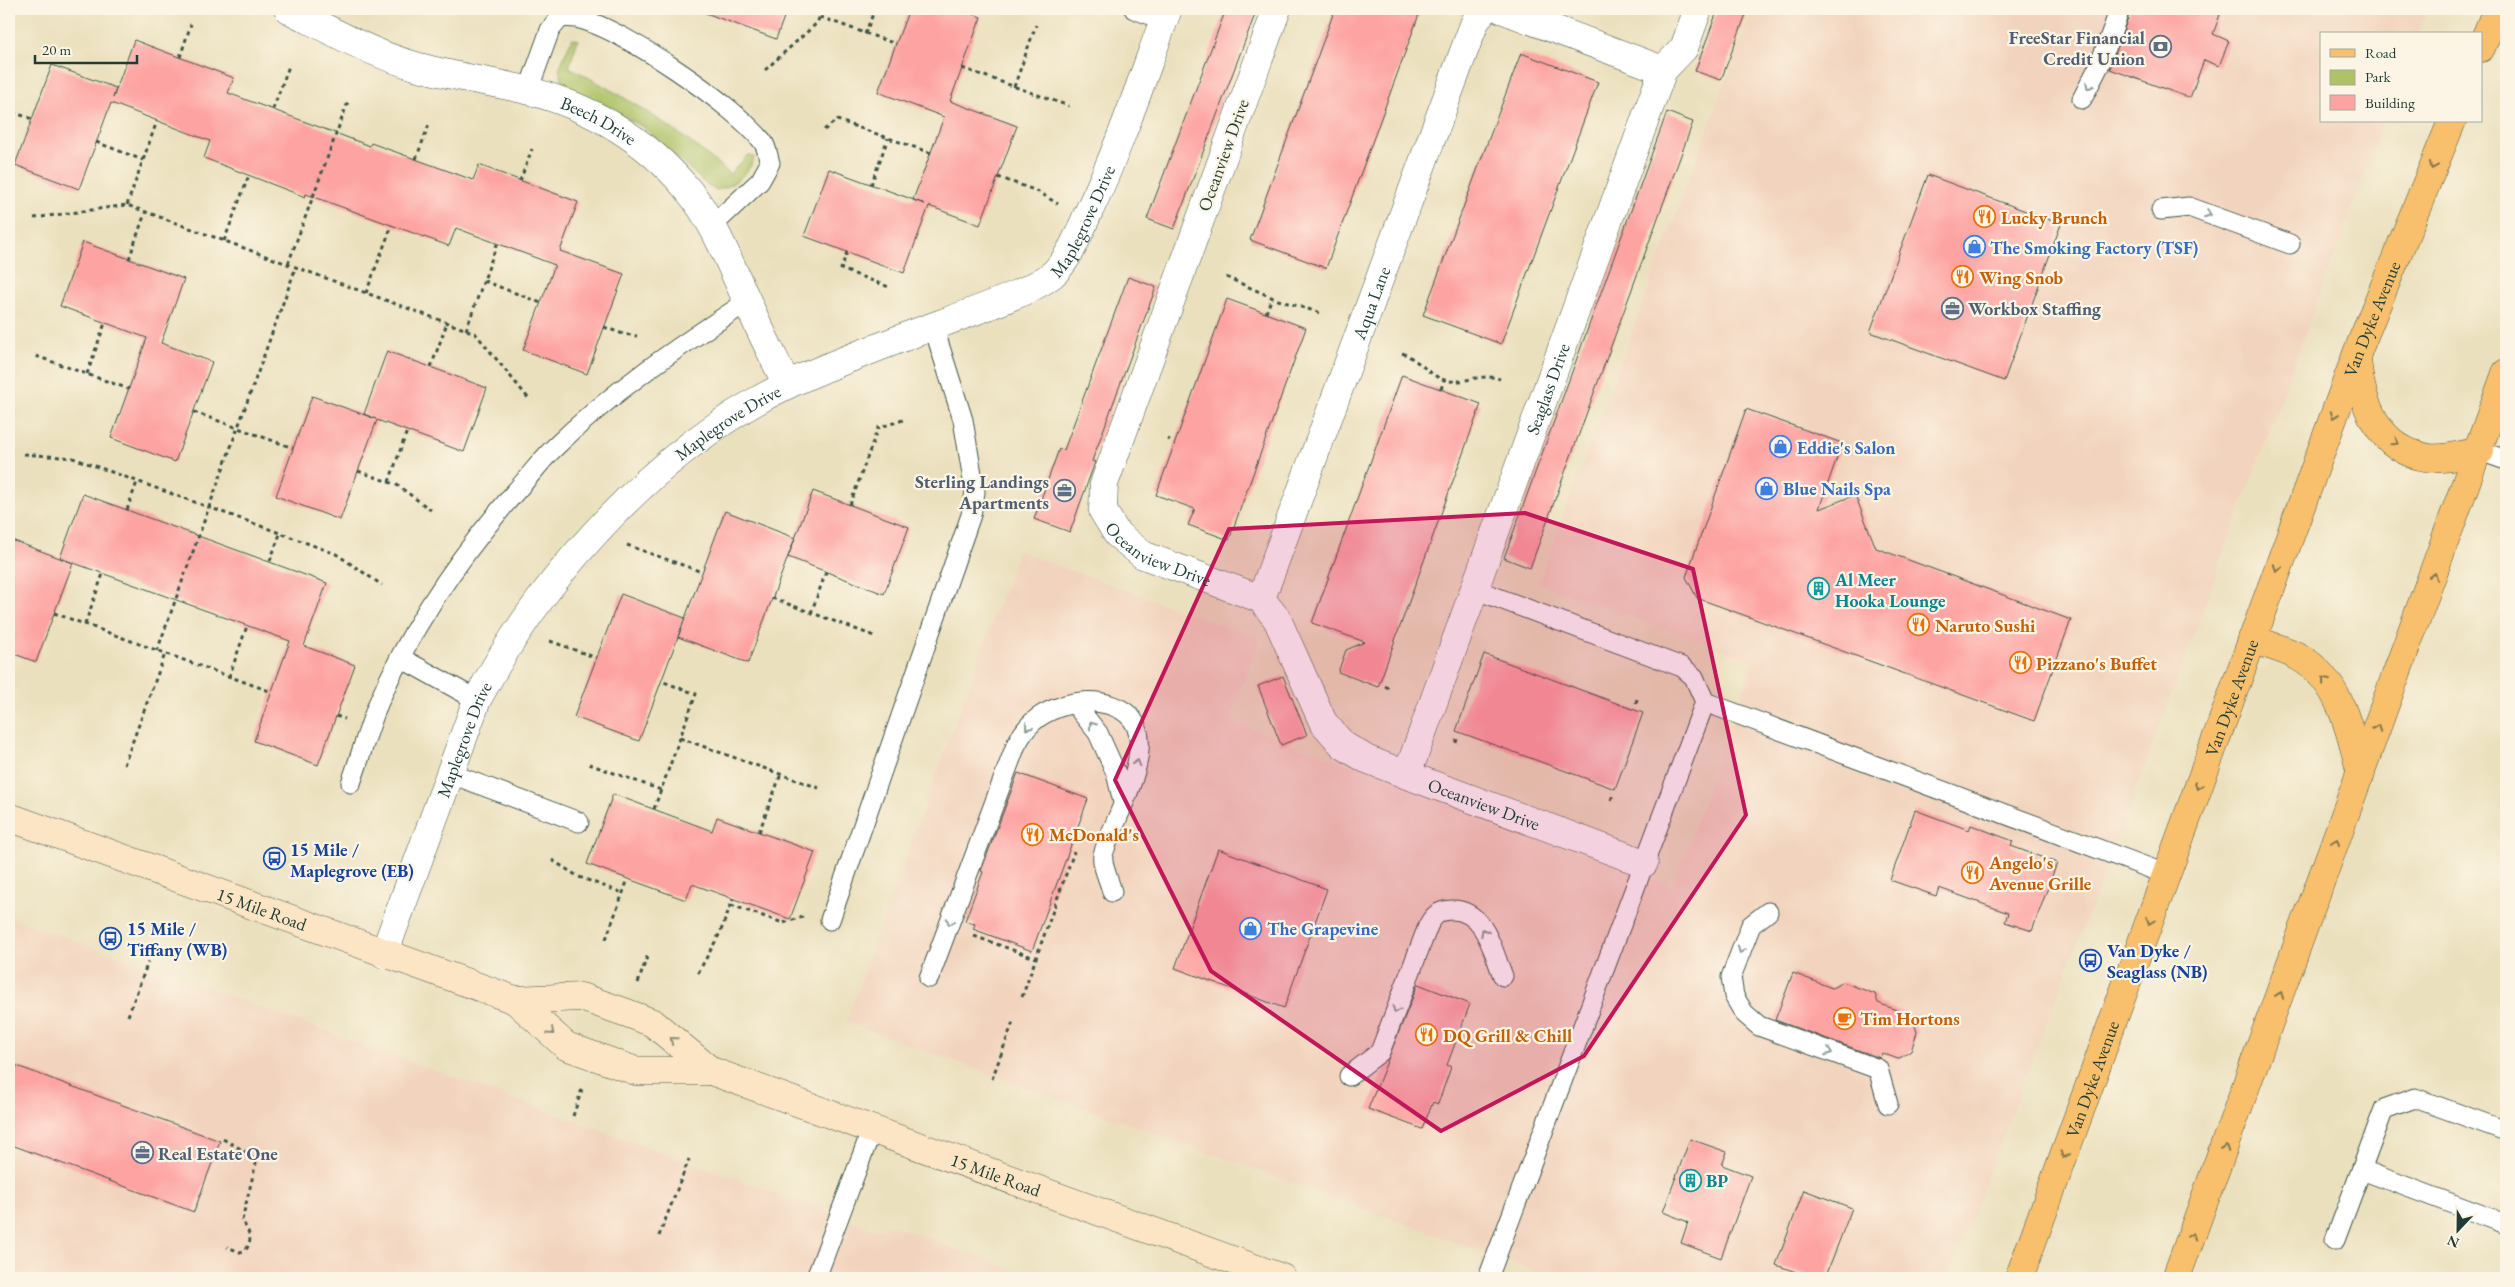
<svg xmlns="http://www.w3.org/2000/svg" width="2515" height="1287" viewBox="0 0 2515 1287" font-family="'EB Garamond',serif">
<style>
.built{fill:#f2d4be}
.green{fill:#aec267;stroke:#66804e}
.building{fill:#fda3a2}
.lines{fill:none;stroke-linecap:round;stroke-linejoin:round}
.service-casing{stroke:#3e5549;stroke-width:21}
.minor-casing{stroke:#3e5549;stroke-width:29}
.secondary-casing{stroke:#3e5549;stroke-width:29}
.primary-casing{stroke:#3e5549;stroke-width:29}
.path{stroke:#3e5549;stroke-width:3;stroke-dasharray:4 4;stroke-linecap:butt}
.service{stroke:#fff;stroke-width:19}
.minor{stroke:#fff;stroke-width:28}
.secondary{stroke:#fce5c4;stroke-width:28}
.primary{stroke:#f8bf6c;stroke-width:28}
.oneway{stroke:#8f9e9a}
.oneway2{stroke:#81784d}
.oneway3{stroke:#8e917c}
.marked{fill:#c2185b;fill-opacity:0.2;stroke:#c2185b;stroke-width:4;stroke-linejoin:round}
.labels{text-anchor:middle;dominant-baseline:central;stroke-width:4.5;stroke-linejoin:round;paint-order:stroke}
.service-label{font-size:18px;font-weight:bold;fill:#4e5e75;stroke:#fcf5e5;text-anchor:end}
.street-label{font-size:18px;fill:#1f3d34;stroke:#fcf5e5}
.food-label{font-size:18px;font-weight:bold;fill:#c56008;stroke:#fcf5e5;text-anchor:start}
.shop-label{font-size:18px;font-weight:bold;fill:#366cbe;stroke:#fcf5e5;text-anchor:start}
.culture-label{font-size:18px;font-weight:bold;fill:#0d838f;stroke:#fcf5e5;text-anchor:start}
.transit-label{font-size:18px;font-weight:bold;fill:#164399;stroke:#fcf5e5;text-anchor:start}
</style>
<rect width="100%" height="100%" fill="#fcf5e5"/>
<filter id="ink" filterUnits="userSpaceOnUse"><feTurbulence type="fractalNoise" baseFrequency=".02" numOctaves="2"/><feDisplacementMap in="SourceGraphic" scale="10" xChannelSelector="R" yChannelSelector="G"/><feConvolveMatrix kernelMatrix="1 2 1 2 8 2 1 2 1" color-interpolation-filters="sRGB"/></filter>
<filter id="wash" filterUnits="userSpaceOnUse"><feTurbulence type="fractalNoise" baseFrequency=".0096" numOctaves="4" result="noise"/><feDisplacementMap in="SourceGraphic" scale="20" xChannelSelector="R" yChannelSelector="G"/><feGaussianBlur stdDeviation="1.12" result="paint"/><feColorMatrix in="noise" values="0 0 0 0 0 0 0 0 0 0 0 0 0 0 0 0 0 1.4 0 .05"/><feComposite in="paint" operator="in"/></filter>
<g filter="url(#wash)">
<rect width="100%" height="100%" fill="#ebe0bd"/>
<!-- built -->
<path class="built" d="M1753,9H2427L2417,34H2321V121H2384L2132,801L1948,1278H1556L846,1022L1018,551L1260,639L1229,720L1673,887L1754,661L1538,583Z
M9,917L876,1230L891,1225L1036,1278H9Z"/>
<!-- green -->
<path class="green" d="M572,38L578,40L569,67C628,98 679,130 730,174L748,155L754,157C751,172 731,188 716,190L708,186L645,128L569,87L563,82L559,69Z"/>
<g id="blocks">
<!-- building -->
<path class="building" d="M704,9H787L776,39L703,12Z
M909,9H958L981,17L950,101L1017,126L980,225L929,206L904,273L804,236L829,169L925,204L913,200L944,117L878,92Z
M1226,9H1257L1174,229L1147,219Z
M1335,9H1421L1326,268L1250,240Z
M1718,9H1748L1721,80L1695,71Z
M2131,9H2222L2213,34L2229,41L2219,66L2204,60L2190,98L2110,69Z
M134,40L234,78L228,93L370,146L371,143L473,180L479,165L578,202L560,251L624,274L587,374L523,350L555,265L456,228L449,246L306,194L305,197L204,158L210,141L111,103L79,189L15,165L52,65L116,88L113,98Z
M1521,53L1598,82L1501,344L1423,315Z
M1667,112L1693,122L1530,568L1504,558Z
M1928,175L2061,224L2004,381L1870,332Z
M83,242L184,279L161,343L212,362L175,462L111,438L147,338L60,306Z
M1128,277L1156,287L1092,461L1095,462L1070,532L1034,519L1059,449L1064,450Z
M1227,299L1306,328L1229,540L1188,525L1195,509L1156,495Z
M387,351L487,388L464,452L377,420L340,520L276,496L312,396L376,419L364,414Z
M1402,375L1481,404L1378,687L1338,672L1346,650L1365,642L1312,623Z
M1746,409L1842,443L1819,509L1855,495L1876,548L2071,620L2034,721L1697,598L1686,577Z
M813,491L909,527L884,594L788,557Z
M83,494L327,583L304,646L355,665L318,765L254,741L290,641L60,558Z
M725,511L795,538L748,663L678,637Z
M9,539L73,563L36,662L9,652Z
M621,594L685,618L639,741L574,717Z
M1484,654L1643,713L1615,789L1456,731Z
M1283,676L1307,735L1281,745L1258,686Z
M1018,773L1088,799L1032,951L973,929L975,924L965,921L983,872L981,871Z
M613,794L712,831L717,817L815,852L790,919L692,884L686,900L587,864Z
M1915,810L1969,830L1971,825L2013,841L2011,846L2057,863L2032,931L2005,922L2008,913L1939,888L1936,896L1890,880Z
M1218,849L1327,889L1284,1008L1175,968Z
M1793,973L1832,988L1843,982L1875,994L1878,1003L1912,1016L1917,1032L1911,1051L1898,1059L1882,1053L1880,1058L1775,1020Z
M1418,984L1470,1004L1447,1065L1451,1067L1438,1104L1433,1102L1422,1129L1368,1109Z
M9,1063L220,1141L194,1212L9,1144Z
M1690,1139L1727,1152L1722,1165L1751,1176L1721,1258L1681,1243L1688,1222L1663,1212Z
M1804,1190L1852,1208L1825,1278H1813L1776,1265Z"/>
</g>
</g>
<g filter="url(#ink)">
<use href="#blocks" fill-opacity="0" stroke="#3e5549" stroke-width="1"/>
<g class="lines">
<defs>
<path id="service" d="M1134,9L1164,20
M528,91L550,30L561,17C567,18 574,17 580,19C625,30 734,105 763,142C767,147 768,157 770,163L760,181L712,226
M2082,99L2099,66L2120,9
M2161,210L2189,207L2290,244
M2480,451L2506,460
M1474,589L1682,667L1694,677L1705,702L2168,875
M401,658L477,700
M1074,703L1098,733L1116,773L1123,802
M449,773L579,822
M351,783C360,757 368,730 378,704C411,626 461,554 517,490C529,477 540,462 552,450C610,393 679,346 747,302
M1768,912L1751,925L1731,977L1734,996L1744,1013L1759,1026L1878,1069L1888,1104
M830,920L971,515L975,492L963,420L933,325
M929,978L1016,745C1026,726 1037,715 1057,708C1075,701 1094,699 1113,706C1173,727 1113,817 1103,855C1101,865 1110,882 1112,892
M1349,1076L1380,1052L1428,926C1433,916 1439,910 1452,910C1485,910 1493,952 1503,976
M2362,1170L2506,1224
M2335,1240L2384,1109L2415,1098L2506,1131
M816,1278L872,1129
M1488,1278L1705,702"/>
<g id="minor">
<path id="s1" d="M288,9C328,29 368,52 412,65C449,76 488,81 526,90C589,106 646,139 688,190C715,222 730,265 748,303C760,331 774,358 787,385"/>
<path id="s2" d="M1277,9L1104,484L1103,511L1117,534L1143,555L1261,599L1277,619L1323,722L1343,745L1366,759L1407,775L1644,863"/>
<path d="M1501,9L1663,70"/>
<path id="s3" d="M1261,599L1467,43L1475,22L1484,9"/>
<path id="s4" d="M1407,775L1663,70L1684,48L1698,9"/>
<path id="s5" d="M384,954L477,700C543,574 659,447 787,385C824,367 864,353 902,338C935,324 1038,293 1057,270C1072,253 1080,231 1089,211C1120,146 1143,76 1168,9"/>
</g>
<g id="secondary">
<path id="s6" d="M9,817L515,1000L581,997L627,1013L653,1023L711,1071"/>
<path id="s7" d="M515,1000L566,1046L636,1071H711L1282,1278"/>
</g>
<g id="primary">
<path d="M2481,48L2497,9"/>
<path d="M2357,357C2360,402 2378,451 2430,458C2447,460 2464,454 2480,451"/>
<path d="M2252,639C2267,645 2285,649 2299,657C2341,681 2350,731 2361,774"/>
<path id="s8" d="M2019,1278L2357,353L2452,121"/>
<path d="M2176,1278L2506,373"/>
</g>
</defs>
<!-- service casing -->
<use href="#service" class="service-casing"/>
<!-- minor casing -->
<use href="#minor" class="minor-casing"/>
<!-- secondary casing -->
<use href="#secondary" class="secondary-casing"/>
<!-- primary casing -->
<use href="#primary" class="primary-casing"/>
<!-- path -->
<path class="path" d="M820,17L896,44
M865,34L875,9
M180,57L191,24
M962,68L1069,106
M765,70L817,23L823,9
M1014,87L1036,25
M9,106L10,111L32,119
M273,109L289,66
M824,130L837,120L931,153
M96,142L143,160
M416,159L430,122
M998,177L1037,191L1058,204
M520,181L532,149
M871,185L888,138
M127,205L157,121
M34,218L127,205L475,333L529,399
M224,241L249,175
M847,252L841,269L889,287
M129,259L145,213
M288,264L349,99
M1226,277L1278,300L1321,313
M484,281L541,303
M366,293L392,225
M1266,313L1272,297
M604,327L623,334L637,336
M466,330L497,244
M1402,353C1418,359 1431,377 1445,380C1464,385 1481,372 1500,379
M36,356L129,389
M431,367L447,323
M87,374L105,323
M1441,389L1444,381
M194,412L293,448
M1168,439L1170,440
M24,454L73,458L280,533L336,554L382,585
M358,471L397,485L431,510
M389,482L407,431
M850,505L878,428L906,419
M127,510L137,482
M627,545L702,572
M270,561L280,534
M772,598L874,636
M54,613L272,692
M811,613L826,572
M85,624L103,574
M550,641L597,658
M157,651L296,267
M229,677L247,626
M1385,686L1389,688
M1636,703L1637,699
M336,716L345,719
M680,738L819,788
M1456,743L1457,739
M589,764L661,790
M124,765L165,654
M1611,800L1613,795
M654,809L696,694L661,681
M759,832L781,774
M552,860L579,877L623,893
M731,905L783,923L803,917
M974,936L1035,958
M606,939L628,879
M698,973L720,933L733,899
M638,983L648,954
M1022,997L1074,852
M128,1016L148,962
M992,1079L1013,1022
M573,1116L583,1086
M223,1139L246,1152L256,1163L242,1220C248,1232 254,1237 246,1250L240,1252L227,1247
M659,1236L689,1159
M638,1278L641,1272"/>
<!-- service -->
<use href="#service" class="service"/>
<!-- minor -->
<use href="#minor" class="minor"/>
<!-- secondary -->
<use href="#secondary" class="secondary"/>
<!-- primary -->
<use href="#primary" class="primary"/>
</g>
<!-- one-way arrows -->
<defs><path id="oneway-chevron" d="M-2-3.5L2.5 0L-2 3.5" fill="none" stroke-width="1.6" stroke-linecap="round" stroke-linejoin="round" transform="scale(1.25)"/></defs>
<g class="oneway">
<use href="#oneway-chevron" transform="translate(2089 86) rotate(118)"/>
<use href="#oneway-chevron" transform="translate(2208 214) rotate(20)"/>
<use href="#oneway-chevron" transform="translate(1092 725) rotate(-126)"/>
<use href="#oneway-chevron" transform="translate(1028 727) rotate(128)"/>
<use href="#oneway-chevron" transform="translate(1137 763) rotate(-73)"/>
<use href="#oneway-chevron" transform="translate(950 922) rotate(110)"/>
<use href="#oneway-chevron" transform="translate(1484 932) rotate(-118)"/>
<use href="#oneway-chevron" transform="translate(1741 950) rotate(111)"/>
<use href="#oneway-chevron" transform="translate(1396 1010) rotate(111)"/>
<use href="#oneway-chevron" transform="translate(1829 1052) rotate(20)"/>
</g>
<g class="oneway2">
<use href="#oneway-chevron" transform="translate(2433 166) rotate(112)"/>
<use href="#oneway-chevron" transform="translate(2334 415) rotate(110)"/>
<use href="#oneway-chevron" transform="translate(2395 442) rotate(35)"/>
<use href="#oneway-chevron" transform="translate(2277 568) rotate(110)"/>
<use href="#oneway-chevron" transform="translate(2434 576) rotate(-70)"/>
<use href="#oneway-chevron" transform="translate(2325 680) rotate(-128)"/>
<use href="#oneway-chevron" transform="translate(2377 728) rotate(-70)"/>
<use href="#oneway-chevron" transform="translate(2198 786) rotate(110)"/>
<use href="#oneway-chevron" transform="translate(2336 842) rotate(-70)"/>
<use href="#oneway-chevron" transform="translate(2150 921) rotate(111)"/>
<use href="#oneway-chevron" transform="translate(2280 995) rotate(-70)"/>
<use href="#oneway-chevron" transform="translate(2225 1148) rotate(-70)"/>
<use href="#oneway-chevron" transform="translate(2064 1155) rotate(109)"/>
<use href="#oneway-chevron" transform="translate(2192 1236) rotate(-69)"/>
</g>
<g class="oneway3">
<use href="#oneway-chevron" transform="translate(551 1032) rotate(42)"/>
<use href="#oneway-chevron" transform="translate(673 1040) rotate(-140)"/>
</g>
</g>
<!-- marked area -->
<path class="marked" d="M1525,513L1693,569L1746,815L1584,1056L1441,1131L1211,971L1115,780L1229,529Z"/>
<!-- icons -->
<defs>
<symbol id="bank-ring" viewBox="-11 -11 22 22"><circle r="9.5" fill="#fcf5e5" stroke="#5c6f8a" stroke-width="1.5"/><path d="M-6-4H6V4H-6ZM0-2.3a2.3 2.3 0 1 0 0 4.6a2.3 2.3 0 1 0 0-4.6Z" fill="#5c6f8a"/></symbol>
<symbol id="restaurant-ring" viewBox="-11 -11 22 22"><circle r="9.5" fill="#fcf5e5" stroke="#e8710a" stroke-width="1.5"/><path d="M-5-6h1v4h1v-4h1v4h1v-4h1v5L-1.5 .5V6h-2V.5L-5-1ZM5-6V6H3V1.5H1.5Q1.5-4 5-6Z" fill="#e8710a"/></symbol>
<symbol id="shop-ring" viewBox="-11 -11 22 22"><circle r="9.5" fill="#fcf5e5" stroke="#3f7fe0" stroke-width="1.5"/><path d="M-5-2.5h2.3a2.7 3.5 0 0 1 5.4 0H5L5.5 6h-11ZM-1.5-2.5h3a1.5 2.3 0 0 0-3 0Z" fill="#3f7fe0"/></symbol>
<symbol id="office-ring" viewBox="-11 -11 22 22"><circle r="9.5" fill="#fcf5e5" stroke="#5c6f8a" stroke-width="1.5"/><path d="M-6-3h4V-5.5h4V-3h4V5H-6ZM-1-4.5V-3h2v-1.5ZM-6 0V1H6V0Z" fill="#5c6f8a"/></symbol>
<symbol id="building-ring" viewBox="-11 -11 22 22"><circle r="9.5" fill="#fcf5e5" stroke="#0f9aa8" stroke-width="1.5"/><path d="M-4-6H4V6H1V3H-1V6H-4ZM-2.5-4.3h1.7v1.8h-1.7ZM.8-4.3h1.7v1.8H.8ZM-2.5-1h1.7V.8h-1.7ZM.8-1h1.7V.8H.8Z" fill="#0f9aa8"/></symbol>
<symbol id="bus-ring" viewBox="-11 -11 22 22"><circle r="9.5" fill="#fcf5e5" stroke="#1a4fb4" stroke-width="1.5"/><path d="M-5-6H5V4H4V6H2V4H-2V6H-4V4H-5ZM-3.5-4V0h7V-4ZM-3.5 1.2v1.5H-2V1.2ZM2 1.2v1.5H3.5V1.2Z" fill="#1a4fb4"/></symbol>
<symbol id="cafe-ring" viewBox="-11 -11 22 22"><circle r="9.5" fill="#fcf5e5" stroke="#e8710a" stroke-width="1.5"/><path d="M-5.5-4.5H6V0H3Q3 3.5 0 3.5H-2.5Q-5.5 3.5-5.5 0ZM3-3.2v2h1.7v-2ZM-6 4.5H4V6H-6Z" fill="#e8710a"/></symbol>
</defs>
<g fill-rule="evenodd">
<use href="#bank-ring" x="2148" y="34" width="25" height="25"/>
<use href="#restaurant-ring" x="1972" y="204" width="25" height="25"/>
<use href="#shop-ring" x="1962" y="234" width="25" height="25"/>
<use href="#restaurant-ring" x="1950" y="264" width="25" height="25"/>
<use href="#office-ring" x="1940" y="296" width="25" height="25"/>
<use href="#shop-ring" x="1768" y="434" width="25" height="25"/>
<use href="#shop-ring" x="1754" y="476" width="25" height="25"/>
<use href="#office-ring" x="1052" y="478" width="25" height="25"/>
<use href="#building-ring" x="1806" y="576" width="25" height="25"/>
<use href="#restaurant-ring" x="1906" y="612" width="25" height="25"/>
<use href="#restaurant-ring" x="2008" y="650" width="25" height="25"/>
<use href="#restaurant-ring" x="1020" y="822" width="25" height="25"/>
<use href="#bus-ring" x="262" y="846" width="25" height="25"/>
<use href="#restaurant-ring" x="1960" y="860" width="25" height="25"/>
<use href="#shop-ring" x="1238" y="916" width="25" height="25"/>
<use href="#bus-ring" x="98" y="926" width="25" height="25"/>
<use href="#bus-ring" x="2078" y="948" width="25" height="25"/>
<use href="#cafe-ring" x="1832" y="1006" width="25" height="25"/>
<use href="#restaurant-ring" x="1414" y="1022" width="25" height="25"/>
<use href="#office-ring" x="130" y="1140" width="25" height="25"/>
<use href="#building-ring" x="1678" y="1168" width="25" height="25"/>
</g>
<g class="labels">
<!-- service labels -->
<g class="service-label">
<text x="2145" y="37">FreeStar Financial<tspan x="2145" dy="21">Credit Union</tspan></text>
<text x="1968" y="308" text-anchor="start">Workbox Staffing</text>
<text x="1049" y="481">Sterling Landings<tspan x="1049" dy="21">Apartments</tspan></text>
<text x="158" y="1153" text-anchor="start">Real Estate One</text>
</g>
<!-- street labels -->
<g class="street-label">
<text stroke="none"><textPath href="#s1" startOffset="332">Beech Drive</textPath></text>
<text transform="translate(1223 155) rotate(-70)">Oceanview Drive</text>
<text stroke="none"><textPath href="#s5" startOffset="1069">Maplegrove Drive</textPath></text>
<text stroke="none"><textPath href="#s3" startOffset="316">Aqua Lane</textPath></text>
<text stroke="none"><textPath href="#s8" startOffset="1022">Van Dyke Avenue</textPath></text>
<text stroke="none"><textPath href="#s4" startOffset="411">Seaglass Drive</textPath></text>
<text stroke="none"><textPath href="#s5" startOffset="649">Maplegrove Drive</textPath></text>
<text stroke="none"><textPath href="#s2" startOffset="606">Oceanview Drive</textPath></text>
<text stroke="none"><textPath href="#s8" startOffset="618">Van Dyke Avenue</textPath></text>
<text stroke="none"><textPath href="#s5" startOffset="229">Maplegrove Drive</textPath></text>
<text stroke="none"><textPath href="#s2" startOffset="1041">Oceanview Drive</textPath></text>
<text stroke="none"><textPath href="#s6" startOffset="269">15 Mile Road</textPath></text>
<text stroke="none"><textPath href="#s8" startOffset="212">Van Dyke Avenue</textPath></text>
<text stroke="none"><textPath href="#s7" startOffset="521">15 Mile Road</textPath></text>
</g>
<!-- food labels -->
<g class="food-label">
<text x="2001" y="217">Lucky Brunch</text>
<text x="1979" y="277">Wing Snob</text>
<text x="1935" y="625">Naruto Sushi</text>
<text x="2036" y="663">Pizzano's Buffet</text>
<text x="1049" y="834">McDonald's</text>
<text x="1989" y="862">Angelo's<tspan x="1989" dy="21">Avenue Grille</tspan></text>
<text x="1860" y="1018">Tim Hortons</text>
<text x="1443" y="1035">DQ Grill &amp; Chill</text>
</g>
<!-- shop labels -->
<g class="shop-label">
<text x="1990" y="247">The Smoking Factory (TSF)</text>
<text x="1797" y="447">Eddie's Salon</text>
<text x="1783" y="488">Blue Nails Spa</text>
<text x="1267" y="928">The Grapevine</text>
</g>
<!-- culture labels -->
<g class="culture-label">
<text x="1835" y="579">Al Meer<tspan x="1835" dy="21">Hooka Lounge</tspan></text>
<text x="1706" y="1180">BP</text>
</g>
<!-- transit labels -->
<g class="transit-label">
<text x="290" y="849">15 Mile /<tspan x="290" dy="21">Maplegrove (EB)</tspan></text>
<text x="127" y="928">15 Mile /<tspan x="127" dy="21">Tiffany (WB)</tspan></text>
<text x="2107" y="950">Van Dyke /<tspan x="2107" dy="21">Seaglass (NB)</tspan></text>
</g>
</g>
<!-- margin -->
<rect width="2515" height="1287" fill="none" stroke="#fcf5e5" stroke-width="30"/>
<!-- legend -->
<rect x="2320" y="32" width="162" height="90" fill="#fcf5e5" stroke="#a4ab9e"/>
<rect x="2330" y="49" width="25" height="8" fill="#f8bf6c" stroke="#a4ab9e"/>
<text x="2365" y="58" font-size="15" fill="#1f3d34">Road</text>
<rect x="2330" y="70" width="25" height="15" fill="#aec267" stroke="#a4ab9e"/>
<text x="2365" y="82" font-size="15" fill="#1f3d34">Park</text>
<rect x="2330" y="95" width="25" height="15" fill="#fda3a2" stroke="#a4ab9e"/>
<text x="2365" y="108" font-size="15" fill="#1f3d34">Building</text>
<!-- north arrow -->
<g transform="translate(2458 1230) rotate(202)" stroke="#fcf5e5" stroke-width="4" paint-order="stroke">
<path d="M0-4L9 19L0 12L-9 19Z" fill="#1f3d34"/>
<text y="-8" font-size="14" font-weight="bold" text-anchor="middle" fill="#1f3d34">N</text>
</g>
<!-- scale -->
<path d="M35 55v8h102v-8" fill="none" stroke="#1f3d34" stroke-width="2.5"/>
<text x="42" y="55" font-size="15" fill="#1f3d34" stroke="#fcf5e5" stroke-width="4" paint-order="stroke">20 m</text>
</svg>
